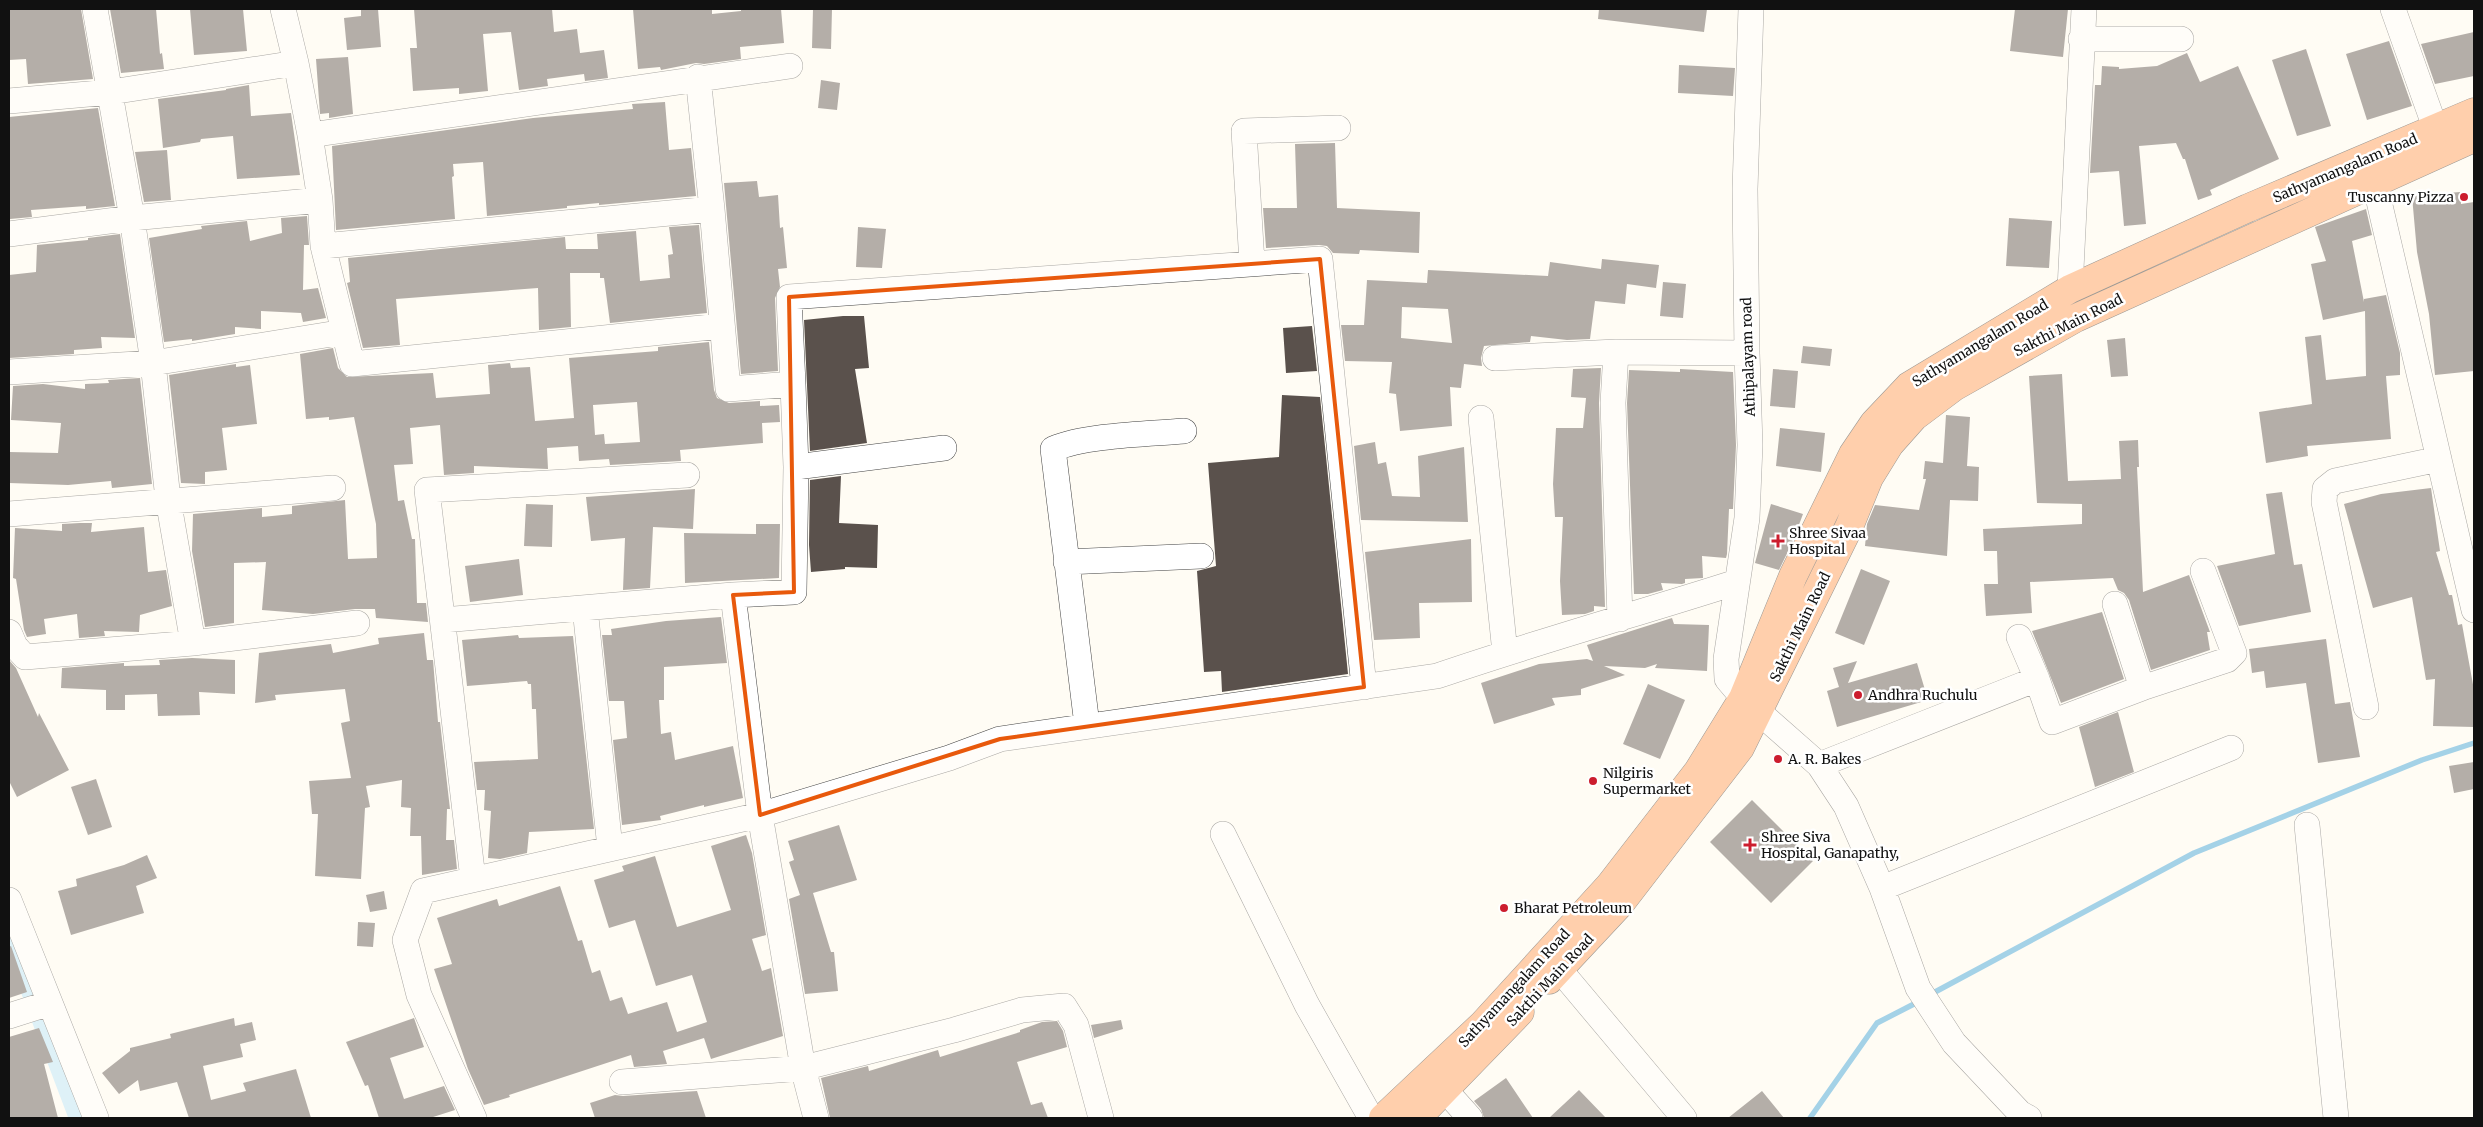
<svg xmlns="http://www.w3.org/2000/svg" width="2483" height="1127" viewBox="0 0 2483 1127" font-family="Merriweather,serif">
<style>
.lines{fill:none;stroke-linecap:round;stroke-linejoin:round}
.stream{stroke:#369fd7;stroke-width:5.5}
.canal{stroke:#b5e4fb;stroke-width:20}
.building{fill:#5a514c;fill-rule:evenodd}
.minor-casing{stroke:#444;stroke-width:26}
.highway-casing{stroke:#222;stroke-width:29}
.minor{stroke:#fff;stroke-width:25}
.highway{stroke:#fe9954;stroke-width:28}
.marked{fill:none;stroke:#e8590c;stroke-width:4;stroke-linejoin:round}
.poi-dot{fill:#cc1d2e;stroke:#fff;stroke-width:2}
.labels{text-anchor:middle;dominant-baseline:central;stroke-width:5;stroke-linejoin:round;paint-order:stroke}
.street-label{font-size:14px;fill:#111;stroke:#fff}
.poi-label{font-size:14px;fill:#111;stroke:#fff;text-anchor:start}
</style>
<rect width="100%" height="100%" fill="#fffcf4"/>
<g class="lines">
<!-- stream -->
<path class="stream" d="M1935,992L2194,853L2422,760L2474,743
M1810,1118L1877,1023L1914,1004"/>
<!-- canal -->
<path class="canal" d="M14,946L79,1118"/>
</g>
<!-- building -->
<path class="building" d="M9,9H81L93,79L28,84L26,59L9,60Z
M110,9H156L160,54L162,53L164,69L121,73Z
M190,9H243L247,51L194,55Z
M361,9H378L381,47L347,50L344,18L361,16Z
M414,9H552L554,32L577,29L580,53L604,50L608,78L585,81L584,74L547,79L548,86L519,90L511,32L483,34L488,91L459,94V88L413,91L410,48H417Z
M633,9H712V14L741,11V9H781L784,43L740,47L741,59L704,64L696,63L661,70L660,67L638,69Z
M813,9H832L831,49L812,48Z
M1599,9H1707L1704,32L1598,19Z
M2015,9H2068L2063,57L2010,51Z
M2474,32V76L2435,84L2421,44Z
M2389,41L2412,106L2367,120L2346,54Z
M2306,49L2331,126L2297,136L2272,60Z
M2187,53L2200,82L2238,66L2279,159L2210,190L2212,195L2198,200L2185,159H2183L2176,143L2139,146L2146,224L2124,226L2119,171L2090,173L2095,85H2101L2102,66L2119,67V69L2157,66Z
M348,57L353,114L329,118V113L320,114L316,59Z
M1679,65L1735,68L1733,96L1678,93Z
M821,80L840,83L837,110L818,108Z
M249,85L251,116L291,113L300,175L237,179L233,136L201,139L200,142L163,148L158,99L226,90V89Z
M665,102L669,150L691,148L696,196L599,205V203L567,206V208L487,216L483,162L453,164L454,176L452,177L455,219L336,230L332,146L533,118L633,109L632,104Z
M98,108L115,206L86,209V206L31,210L32,217L10,219L9,117Z
M1335,143L1337,208L1420,212L1419,253L1360,250L1359,254L1333,253L1327,246L1319,245L1266,248L1263,208H1297L1295,144Z
M167,150L171,200L144,202L135,152Z
M757,181L759,197L778,195L780,228L783,227L787,268L778,269L780,287L775,298L778,371L741,374L724,183Z
M2460,192L2461,204L2474,202V371L2435,375L2429,314L2417,252L2412,196Z
M2366,209L2372,235L2352,241L2364,302V299L2386,295L2400,353V375L2386,376L2391,439L2307,446L2308,456L2266,463L2259,412L2312,404L2305,337L2321,335L2326,380L2366,376L2365,311L2323,320L2311,264L2326,261L2315,227Z
M307,216L309,245H304L303,290L318,288L326,318L303,322L301,313L261,311V329L235,327V334L192,341V339L164,342L149,238L202,229L201,226L247,221L250,241L282,233L281,218Z
M2009,218L2052,221L2049,268L2006,266Z
M699,225L707,313L610,323L604,278H600V273H570L571,327L539,330L538,288L396,299L400,345L363,348L347,283L350,282L348,258L565,237L566,249H598L597,234L636,231L640,281L670,278L668,255L673,254L669,227Z
M858,227L886,229L882,268L856,267Z
M120,234L135,338L101,337L102,348L74,350V354L9,358V275L36,272L37,245L88,240V238Z
M1602,259L1659,265L1656,288L1627,284L1625,304L1595,301L1590,339L1567,340L1531,336L1530,342L1484,346L1481,358L1482,366L1464,364L1461,388L1450,387L1452,426L1400,431L1396,394L1389,393L1392,362L1345,361L1341,325H1364L1367,280L1427,283L1428,270L1548,276L1550,262L1601,269ZM1402,307L1448,309L1452,343L1401,338Z
M1663,282L1686,284L1683,318L1660,316Z
M843,316H864L869,368L855,369L867,443L810,451L804,320Z
M1312,326L1317,371L1286,373L1283,328Z
M2125,338L2128,376L2111,377L2107,340Z
M709,342L714,390L717,398L729,403L760,401V406L779,405L780,422L762,423L763,443L680,450L681,461L610,465L609,459L579,461L578,446L547,448L548,469L474,466V473L444,475L440,425L410,428L413,464L394,465L398,501L404,500L412,539H415L417,603H426L428,622L376,618L375,609H355L313,614L262,610L266,562L234,563V623L205,627L192,551L193,514L262,508V517L292,514V506L345,500L348,559L377,558L376,524L354,417L329,420V417L306,419L300,354L333,348L338,368L347,377L433,373L436,398L490,394L488,365L510,363L511,368L530,367L535,421L574,418L569,358L658,351V347ZM637,402L640,442L605,444L604,434L595,435L593,405Z
M1803,346L1832,349L1830,366L1801,363Z
M236,364V367L250,365L257,424L222,428L227,470L205,472V484L181,483L169,375Z
M1601,368L1599,403L1605,607L1594,606V611L1585,614L1562,615L1560,581L1563,517H1555L1553,484L1556,428H1583L1586,398L1571,397L1573,369Z
M1680,369L1733,372L1736,445L1733,509H1729L1727,554L1726,558L1702,556L1703,578L1685,579V583L1682,584L1661,583L1663,590L1648,594H1634L1627,403L1629,370L1680,372Z
M1773,369L1798,371L1795,408L1770,406Z
M2062,374L2068,481L2121,479L2119,441L2138,440L2139,467H2137L2143,592L2189,575L2210,632H2207L2210,650L2151,670L2129,600L2124,593L2118,590L2113,578L2030,582L2032,613L1986,616L1984,584H1998L1997,551H1984L1983,529L2082,524V504L2037,503L2029,376Z
M140,378L152,484L112,488L111,481L68,485L9,483V452L58,453L61,423L11,420L13,386L43,384L85,389V384L109,383L108,380Z
M1282,395L1320,397L1348,674L1222,692L1221,671L1204,672L1197,571L1216,566L1208,463L1279,457Z
M1946,415L1970,417L1967,466L1979,467L1978,501L1950,500L1947,556L1865,546L1867,524L1875,505L1919,510L1926,479H1923L1925,461L1943,463Z
M1780,428L1825,433L1821,472L1776,466Z
M1375,442L1378,464L1386,462L1392,496L1420,497L1418,456L1464,447L1468,522L1361,520L1354,446Z
M841,476L839,523L878,525L877,568L845,567V569L811,572L809,545L810,480Z
M2431,488L2440,551L2436,552L2449,595H2452L2458,625L2462,624L2474,690V727L2433,726L2435,679L2426,680L2412,597L2373,608L2344,504L2381,494Z
M695,489L693,529L653,527L650,588L623,590L625,538L591,541L586,497Z
M2282,492L2294,565L2302,564L2311,612L2239,626L2217,566L2275,554L2266,494Z
M526,504L553,505L552,547L524,546Z
M1771,504L1803,514L1794,538L1788,537L1793,541L1779,570L1755,563Z
M80,523H92L91,532L144,527L148,572L166,570L172,606L140,615L139,632L104,631L105,636L79,638L77,614L44,619L46,634L27,637L24,630L16,579L13,578L15,528L62,531V524Z
M756,524H780L779,578L685,583L684,533L756,534Z
M1471,539L1472,602L1419,603L1420,638L1374,640L1365,552Z
M519,559L523,595L470,602L465,566Z
M1861,569L1890,581L1864,645L1835,633Z
M2102,612L2124,679L2061,703L2032,631Z
M721,617L727,663L664,667V700H659L661,734L671,732L675,760L733,746L743,798L704,807V805L660,816L661,820L622,825L613,740L627,738L624,701H609L602,635H612L611,629L666,621Z
M1672,618L1674,624L1709,625L1707,671L1655,668L1657,664L1645,668L1604,666L1625,675L1581,689V695L1552,698L1555,705L1494,724L1481,683L1539,664L1587,659L1593,661L1587,645Z
M424,633L427,660H433L438,722H440L450,809H447L446,840H454L457,869L422,875L421,836H410L411,808L401,807L402,780L366,786L370,807L365,808L361,879L315,876L318,814H312L309,781L351,778L341,723L350,721L345,689L275,695L276,700L255,703L259,653L331,644L333,653L379,644L378,638Z
M518,635L519,638L573,636L594,829L529,832L527,853L500,859L488,858L491,811L484,810L485,790H477L474,762L538,759L536,709H532L531,684H528L527,681L467,686L462,640Z
M2326,639L2335,704L2350,702L2360,757L2318,763L2306,683L2266,688L2264,671L2252,673L2249,649Z
M192,658L235,660V694L199,692L200,715L158,716L157,694L125,695V710H106V690L61,688L62,668L124,663V666L160,665L159,660Z
M9,660L16,668L38,717L39,713L69,770L17,797L9,781Z
M1857,661L1848,683L1917,663L1928,700L1837,727L1827,691L1839,687L1833,668Z
M1648,684L1685,700L1660,759L1623,744Z
M2118,712L2134,772L2095,787L2079,727Z
M2474,762V789L2454,793L2449,766Z
M96,779L112,827L88,835L71,787Z
M1752,800L1813,861L1771,903L1710,842Z
M839,825L857,880L813,893L831,952H834L838,991L805,994L789,899L800,895L789,862L794,860L788,841Z
M746,835L752,853L766,935L752,939L762,971L771,968L783,1036L711,1059L704,1038L663,1051L667,1064L634,1067L631,1055L509,1095L510,1097L484,1105L468,1069L434,969L452,964L437,918L497,899L499,906L560,886L578,941L582,940L592,973L600,970L610,1001L622,997L628,1014L667,1002L677,1032L707,1022L692,975L656,986L635,920L609,928L594,880L624,871L622,866L655,856L677,927L731,910L711,846Z
M147,855L157,878L136,886L144,913L71,935L58,891L77,886L76,879L124,865Z
M384,891L387,909L370,912L366,895Z
M358,922L375,923L373,947L357,946Z
M11,946L27,992L9,998V947Z
M234,1018L235,1026L252,1022L256,1040L240,1044L243,1057L203,1066L211,1100L246,1091L243,1083L296,1069L311,1118H189L177,1082L140,1091L138,1080L119,1094L102,1073L130,1051V1048L171,1038L170,1034Z
M414,1018L424,1047L390,1058L404,1099L444,1086L455,1110L430,1118H379L368,1085L365,1086L346,1042Z
M1121,1020L1123,1029L1094,1038L1091,1025Z
M1057,1021L1063,1031L1067,1047L1017,1062L1031,1105L1042,1102L1048,1118H830L821,1078L868,1066L869,1071L938,1050L940,1057L1020,1032V1030L1042,1022Z
M39,1028L53,1062L44,1064L58,1118H9V1037Z
M1506,1078L1533,1118H1484L1481,1109L1474,1101Z
M1579,1090L1606,1118H1549Z
M697,1091L706,1118H595L590,1103L615,1095L623,1096Z
M1762,1091L1784,1118H1728Z"/>
<g class="lines">
<defs>
<path id="minor" d="M95,9L132,218L153,363L168,499L193,643
M283,9L296,63
M1751,9L1745,189L1747,353L1750,445L1747,518L1726,659L1727,679L1743,698L1819,765L1846,806L1882,888L1918,988L1954,1043L2020,1113L2029,1118
M2393,9L2436,130
M2081,39H2181
M698,77L712,209
M9,101L111,92L296,63L310,135
M2375,184L2474,610
M9,234L132,218L320,200
M323,246L352,364L721,326
M1252,263L1244,131L1338,128
M2070,289L2084,9
M1495,358L1616,352
M9,372L153,363L344,332
M793,384L789,297L1320,259L1364,687
M1481,418L1505,653
M796,467L944,448
M9,514L333,488
M1066,562L1201,556
M2115,604L2142,688
M585,608L610,848
M1620,619L1613,403L1616,352L1747,353
M443,620L733,595
M9,632L15,646L25,657L193,643L357,623
M2019,637L2037,679
M2366,707L2324,502L2325,489L2335,481L2439,459
M1087,725L1053,449C1085,435 1149,434 1184,431
M1819,765L2037,679L2052,722L2142,688L2227,660L2234,653L2203,571
M2307,825L2336,1118
M1223,834L1307,1005L1371,1118
M473,879L427,490L687,475
M1882,888L2231,748
M9,900L96,1118
M1559,969L1684,1118
M9,1016L50,1003
M622,1082L803,1068L954,1030L1022,1010L1064,1006L1076,1025L1101,1118
M1445,1090L1470,1118
M474,1118L419,995L405,940L423,891L760,815L733,595L794,592L796,467L793,384L728,389L712,209L323,246L320,200L310,135L790,66
M816,1118L803,1068L760,815L949,758L1000,739L1437,676C1536,642 1637,614 1737,582"/>
<path id="highway" d="M1549,980L1620,904L1740,748L1849,527L1869,478L1890,444L1914,417L1954,387L2076,318L2474,138
M1383,1118L1483,1024L1609,886L1698,771L1743,698L1793,576L1853,454L1874,423L1909,386L2070,289L2248,208L2474,112
M1417,1118L1520,1012"/>
</defs>
<!-- minor casing -->
<use href="#minor" class="minor-casing"/>
<!-- highway casing -->
<use href="#highway" class="highway-casing"/>
<!-- minor -->
<use href="#minor" class="minor"/>
<!-- highway -->
<use href="#highway" class="highway"/>
</g>
<!-- marked area -->
<path d="M0 0H2483V1127H0ZM1320,259L1364,687L1000,739L760,815L733,595L794,592L789,297Z" fill="#fffcf4" fill-opacity=".55" fill-rule="evenodd"/>
<path class="marked" d="M1320,259L1364,687L1000,739L760,815L733,595L794,592L789,297Z"/>
<!-- markers -->
<g class="poi-dot">
<circle cx="2464" cy="197" r="5"/>
<path d="M1775.5 533.5h5v5h5v5h-5v5h-5v-5h-5v-5h5z"/>
<circle cx="1858" cy="695" r="5"/>
<circle cx="1778" cy="759" r="5"/>
<circle cx="1593" cy="781" r="5"/>
<path d="M1747.5 837.5h5v5h5v5h-5v5h-5v-5h-5v-5h5z"/>
<circle cx="1504" cy="908" r="5"/>
</g>
<g class="labels">
<!-- street labels -->
<g class="street-label">
<text transform="translate(2345 168) rotate(-23)">Sathyamangalam Road</text>
<text transform="translate(2068 325) rotate(-27)">Sakthi Main Road</text>
<text transform="translate(1980 343) rotate(-31)">Sathyamangalam Road</text>
<text transform="translate(1748 357) rotate(-92)">Athipalayam road</text>
<text transform="translate(1800 627) rotate(-64)">Sakthi Main Road</text>
<text transform="translate(1550 980) rotate(-47)">Sakthi Main Road</text>
<text transform="translate(1514 988) rotate(-47)">Sathyamangalam Road</text>
</g>
<!-- poi labels -->
<g class="poi-label">
<text x="2454" y="197" text-anchor="end">Tuscanny Pizza</text>
<text x="1789" y="533">Shree Sivaa<tspan x="1789" dy="16">Hospital</tspan></text>
<text x="1868" y="695">Andhra Ruchulu</text>
<text x="1788" y="759">A. R. Bakes</text>
<text x="1603" y="773">Nilgiris<tspan x="1603" dy="16">Supermarket</tspan></text>
<text x="1761" y="837">Shree Siva<tspan x="1761" dy="16">Hospital, Ganapathy,</tspan></text>
<text x="1514" y="908">Bharat Petroleum</text>
</g>
</g>
<!-- border -->
<rect width="2483" height="1127" fill="none" stroke="#111111" stroke-width="20"/>
</svg>
